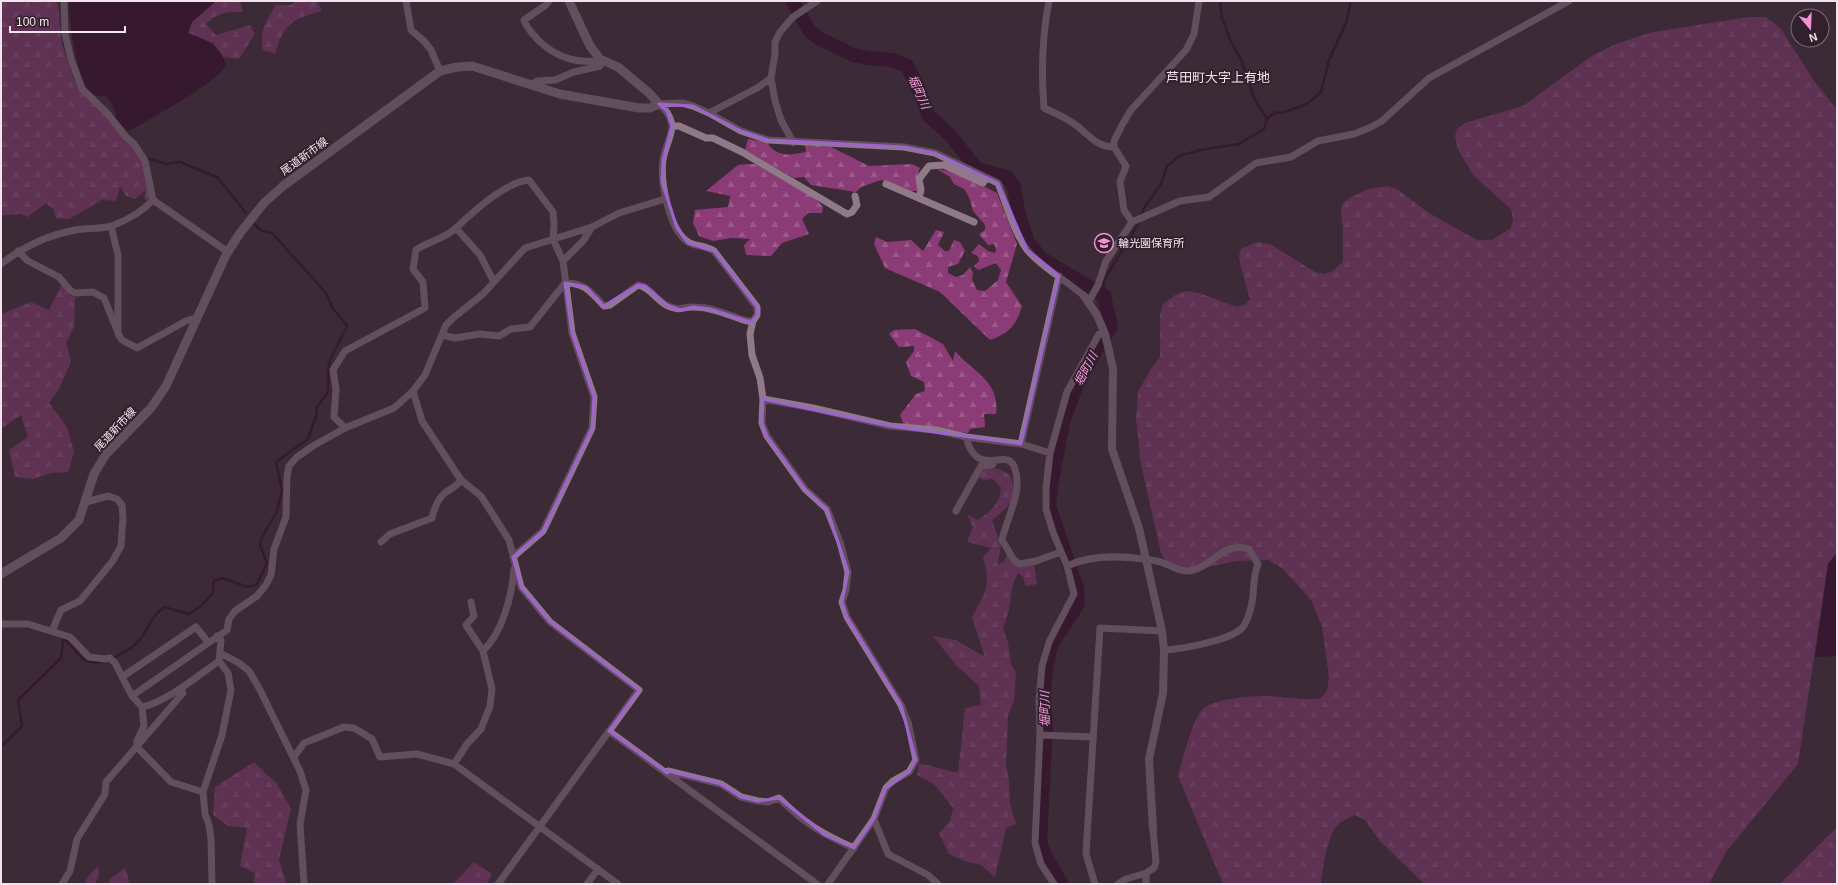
<svg xmlns="http://www.w3.org/2000/svg" width="1838" height="885" viewBox="0 0 1838 885" font-family="Helvetica,'Noto Sans JP',sans-serif">
<style>
.forest{fill:url(#forest-firs)}
.water{fill:#2f0626}
.lines{fill:none;stroke-linecap:round;stroke-linejoin:round}
.stream{stroke:#2f0626;stroke-width:2.5}
.river{stroke:#2f0626;stroke-width:14}
.minor{stroke:#907a89;stroke-width:7}
.tertiary{stroke:#907a89;stroke-width:8}
.secondary{stroke:#907a89;stroke-width:9}
.marked{fill:none;stroke:#9e63cd;stroke-width:3;stroke-linejoin:round}
.labels{text-anchor:middle;dominant-baseline:central;stroke-width:4;stroke-linejoin:round;paint-order:stroke}
.street-label{font-size:11px;fill:#f1e4ed;stroke:#32202d}
.poi-label{font-size:11px;fill:#f1e4ed;stroke:#32202d;text-anchor:start}
.water-label{font-size:12px;font-style:italic;fill:#f59edb;stroke:#32202d}
.quarter-label{font-size:13px;fill:#f1e4ed;stroke:#32202d}
</style>
<defs>
<pattern id="forest-firs" width="22" height="20" patternUnits="userSpaceOnUse"><rect width="22" height="20" fill="#8b3c77"/><path d="M5 1l3.5 6h-7zM16 11l3.5 6h-7z" fill="#9c588b"/></pattern>
</defs>
<rect width="100%" height="100%" fill="#3d2a37"/>
<!-- forest -->
<path class="forest" d="M1,1H55L58,4L62,45L74,80L91,102L113,123L135,149L143,164L146,177L154,184L155,195L145,201V191L135,199L126,196L120,186L116,201L102,200L69,219L56,218L54,210L46,203L28,217L21,214L1,215Z
M216,1H240L243,12C229,11 216,13 206,24L216,35L250,25L255,34L239,59L223,57L213,43L188,33L192,22Z
M294,1H317L322,11C291,20 285,22 275,54L263,50C259,31 266,21 276,5H292Z
M1749,17H1766L1781,29L1812,78L1837,110V553L1828,564L1798,764L1726,852L1709,884H1424L1379,840L1365,820L1355,815C1348,818 1341,821 1336,827C1328,836 1322,871 1321,884H1223L1178,776C1182,761 1192,721 1202,710C1212,699 1249,696 1263,696C1283,696 1302,701 1321,698L1327,691L1329,677L1322,626L1311,600L1283,569L1269,560L1236,561L1179,573L1171,569L1161,553L1141,464L1136,418L1138,392L1151,369L1160,357V315L1163,304L1175,295L1186,291L1199,293L1237,307L1246,304L1250,299L1240,264L1239,256L1241,249L1257,242L1270,244L1315,272L1324,274L1333,271L1343,262V230L1341,214L1342,204L1351,197L1369,189L1387,186L1397,189L1429,213L1477,240H1492L1511,228L1513,220L1511,209L1474,176L1458,150L1455,136L1457,129L1465,123L1523,106L1593,55L1616,44L1653,32Z
M748,139L767,142C776,158 790,155 806,152L805,145L831,147L869,166L912,164L920,168L916,179L918,191H906L890,182L881,180L861,187L856,192L811,185L804,177L794,178L745,150Z
M747,164H756L815,198L823,207L822,213H808L802,219L809,234L782,243L771,256L746,255L744,245L750,239L731,238L713,241L699,236L693,223L695,210L728,207L730,196L706,191L738,165Z
M937,169L955,172L997,193L1017,244L1006,282L1022,306C1016,326 1009,333 990,340L940,292L885,268L874,244L876,237L887,242L911,240L923,251L936,230L944,232L938,245L945,251H949L954,240L960,242L965,251L958,264L948,267V273L956,277L963,275L970,267L973,273L972,280L977,290L985,291L998,280L1001,270L996,263L978,270L974,266L979,261L978,256L971,253L979,244L988,251L995,253L996,249L994,244L988,245L979,234L985,230V225L973,211L969,197L964,189L954,184L950,177Z
M62,284L70,295L75,298L74,327L66,343L71,361L59,389L49,403L67,427L74,452L68,472L51,473L33,479L15,477L9,450L28,437L21,415L1,429V314L31,302L49,310Z
M915,329L943,344L953,361L955,351C974,373 1000,381 996,414H984L985,427L970,429L968,433L904,425L900,415L916,394L925,391L924,382L911,376L906,362L914,351V346L899,347L889,334L894,330Z
M985,468L999,469L1010,475C1019,499 1010,505 992,520L1001,545L998,564L1004,562L1007,554L1012,562L1019,567L1034,563L1037,584L1026,586L1023,577L1018,573L1013,583L1009,610L1003,629L1008,642L1011,664L1016,672L1014,701L1008,716L1006,765L1009,780L1010,804L1016,824L1006,828L995,877L981,865L965,861L949,854L939,833L950,821L953,808L935,785L917,775L919,763L958,773L965,708L981,705L979,686L956,665L933,636L956,640L985,657L972,617C985,593 992,586 983,558L991,548L967,542L973,527L967,514L978,520C991,511 1000,504 1001,487L993,479L983,480L978,477Z
M254,762L277,784L291,809L279,860L286,882L275,884L254,883L255,873L240,866L247,828L228,826L213,815L215,787Z
M1837,827V884H1780Z
M474,862L492,874L487,884H453Z
M98,866L99,876L95,884H85L87,878Z
M125,868L130,884H109V880Z"/>
<!-- water -->
<path class="water" d="M68,1H216L192,22L188,33C207,41 219,43 226,65C217,83 150,119 129,131L115,123L116,113L108,97C105,96 99,97 96,95C76,88 70,20 68,1Z
M1837,553V656L1815,657L1828,564Z"/>
<g class="lines">
<!-- stream -->
<path class="stream" d="M1220,1L1222,18L1231,42L1241,59L1255,100L1267,119
M145,158L167,164L180,162L217,177L246,213
M1141,216L1144,208L1161,184L1167,166L1179,156L1200,150L1239,144L1264,129L1267,119L1274,113L1284,112L1307,104L1321,92L1329,60L1346,23L1351,1
M1104,296V280L1140,221
M113,658C122,654 135,647 141,638C151,624 149,619 164,607L189,614L201,606L213,593L214,581L222,578L248,587L257,584L267,563L260,545L262,537L277,511L282,490L276,462L308,439L316,416L317,407L328,392V370L330,360L347,326L332,307L326,293L272,233L262,231L252,222
M1,747L22,726L18,700L61,658L63,639C79,646 76,666 102,662"/>
<!-- river -->
<path class="river" d="M792,1L809,30L820,39L853,55L869,58L892,60L907,66L917,85L929,116L949,134L977,169L1007,177L1014,187L1019,216L1028,242L1041,258L1104,296L1111,326L1079,379L1063,422L1051,487L1049,506L1077,588L1078,604L1051,645L1047,664L1043,696L1046,725L1040,842L1045,856L1062,884"/>
<!-- minor -->
<path class="minor" d="M64,1L65,33L71,59L82,89L107,113L126,137L134,144L145,161L153,200L228,252
M406,1L411,30L424,41L431,50L440,71
M549,1L546,5L524,20C527,29 532,33 538,40C558,59 576,63 603,61
M1049,1C1042,37 1041,72 1044,108C1055,113 1067,118 1077,126C1090,136 1097,147 1114,147
M771,78L775,101L781,120L793,142
M532,84L537,81L555,80L574,72L600,66L603,61
M659,104L682,103L693,106L709,113L741,131L768,140L904,147L935,153L998,183C1006,203 1015,235 1028,251C1044,269 1066,280 1084,296
M709,113L757,88L771,78L775,54V42L780,32L793,17L817,1
M672,126H679L706,138H713L742,152L847,214L852,212L857,205L855,196
M886,184L974,222
M919,197L921,190L919,179L929,166L944,165L983,183L987,178
M1132,222L1124,210L1120,182L1126,166L1114,147V141L1122,125L1131,110L1186,50L1194,34L1199,1
M111,226L118,255V334L122,340L137,348L186,321L192,319L196,321
M18,251L28,261L59,277L70,290L75,293L93,292L104,298L117,330
M1,264C23,247 48,235 75,230C87,228 100,229 112,226C127,220 142,212 153,200
M494,282L480,255L456,228C473,212 505,182 529,180L553,212L554,224L553,239L563,261
M1088,303L1098,285L1106,261L1132,222L1180,201L1209,197L1256,163L1291,157L1318,141L1354,134L1369,128L1382,121L1429,78L1569,1
M753,321L750,334L752,355L760,378L763,399L762,423L767,436L805,489L827,509L840,542L848,572L846,590L842,602L847,617L901,705L908,722L916,760L909,772L893,781L886,788L874,819L828,884
M442,335L455,338L480,334L499,336L511,329L530,327L565,283C584,282 592,293 604,306L610,305L638,285C651,287 656,301 668,306C682,312 683,306 695,307C713,307 730,316 747,321H753L757,315V307L714,251C705,245 696,247 688,242C669,230 660,181 663,160C664,150 673,133 672,125C670,115 666,110 659,104
M413,391L422,421L461,480L481,496L509,540L521,587L550,622L639,690L498,884
M763,399L813,408L890,426L936,430L966,437L1021,444L1050,453
M345,428L334,417L336,389L333,370L345,351L425,308L423,282L413,269L416,250C429,241 445,239 456,228
M966,437C977,480 1006,447 1014,466C1024,491 1007,516 1002,540L1014,560L1020,564L1036,561L1061,552
M1021,444L1059,276
M956,511L981,466L992,465L993,464
M381,542L390,534L432,518C434,509 438,498 446,492C452,488 457,486 461,480
M513,557L543,531L592,428L594,397L572,333L563,261L583,241L592,227
M1067,566C1094,553 1128,556 1157,561C1167,563 1175,570 1186,571C1210,571 1222,540 1249,549L1258,564C1252,578 1255,592 1251,607C1249,614 1247,624 1241,629C1227,641 1182,649 1164,650
M471,602L474,616L466,625L483,651
M1,624H28L70,637L89,657L105,659L110,658L115,663L132,696L142,707C165,703 199,675 219,661L221,640L217,636
M52,631L61,610L80,601L112,562L121,546L123,518L122,505L117,499L108,496L86,502
M220,653L239,663L249,671L259,688L300,771L306,790L300,824L304,884
M122,677L196,627L208,642
M132,696L227,630L229,619L235,611L257,596L266,585L271,575L274,549L286,517L287,477L289,466L297,457L313,446L345,428L394,408L413,391L425,375L446,325L453,318L483,294L525,248L592,227L619,213L665,199
M142,707L144,726L137,741V747L171,782L203,792
M609,731L817,884
M1040,735L1093,737
M294,757L304,743L344,727L354,728L372,739L380,757L417,754L454,764L618,884
M454,764L467,744L481,729L490,706L492,689L483,651C503,632 512,595 514,569
M667,773L668,771L721,784L741,797L758,801L768,802L779,798C804,823 822,834 854,848
M874,819L888,854L928,875L938,884
M62,884L70,871L77,839L105,794L106,782L183,693L181,688
M212,884L211,839L209,825L205,814L203,792L222,735L231,690L228,673L219,661
M587,884L598,869
M1054,884L1041,864L1035,843L1040,735L1039,701L1042,666L1049,642L1074,594L1067,566L1053,532L1046,509V488L1050,453L1067,392L1099,334H1105
M1095,884L1086,854L1100,628L1162,631
M1118,884L1126,879L1146,873
M1146,884V873L1154,868L1156,862L1153,829"/>
<!-- tertiary -->
<path class="tertiary" d="M1084,296L1097,315L1105,334L1110,355L1113,369L1112,449L1139,528L1162,631L1164,650L1163,693L1149,759L1153,829"/>
<!-- secondary -->
<path class="secondary" d="M1,574L61,538L79,520L94,474L106,454L151,408L166,386L226,255L240,233L264,203L283,186L440,71L457,67L472,66L560,94L639,108H650L659,104L649,93L618,67L600,59L590,46L569,1"/>
</g>
<!-- marked area -->
<path d="M0 0H1838V885H0ZM659,104L693,106L741,131L768,140L904,147L935,153L998,183L1027,250L1059,276L1021,444L890,426L763,399L762,423L767,436L805,489L827,509L848,572L842,602L847,617L901,705L916,760L909,772L886,788L874,819L854,848L825,835L779,798L758,801L741,797L721,784L668,771L667,773L609,731L639,690L550,622L521,587L513,557L543,531L592,428L594,397L572,333L565,283L586,287L604,306L638,285L645,286L667,305L680,310L694,307L710,309L747,321H752L757,315V307L714,251L688,243L677,228L662,182L663,160L672,126L667,111Z" fill="#3d2a37" fill-opacity=".55" fill-rule="evenodd"/>
<path class="marked" d="M659,104L693,106L741,131L768,140L904,147L935,153L998,183L1027,250L1059,276L1021,444L890,426L763,399L762,423L767,436L805,489L827,509L848,572L842,602L847,617L901,705L916,760L909,772L886,788L874,819L854,848L825,835L779,798L758,801L741,797L721,784L668,771L667,773L609,731L639,690L550,622L521,587L513,557L543,531L592,428L594,397L572,333L565,283L586,287L604,306L638,285L645,286L667,305L680,310L694,307L710,309L747,321H752L757,315V307L714,251L688,243L677,228L662,182L663,160L672,126L667,111Z"/>
<!-- icons -->
<defs>
<symbol id="school-ring" viewBox="-11 -11 22 22"><circle r="9.5" fill="#32202d" stroke="#f391d6" stroke-width="1.5"/><path d="M0-5L7-2L0 1L-7-2ZM-4 1L0 2.5L4 1V4Q0 6-4 4Z" fill="#f391d6"/></symbol>
</defs>
<g fill-rule="evenodd">
<use href="#school-ring" x="1093" y="232" width="22" height="22"/>
</g>
<g class="labels">
<!-- street labels -->
<g class="street-label">
<text transform="translate(304 156) rotate(-36)">尾道新市線</text>
<text transform="translate(115 429) rotate(-47)">尾道新市線</text>
</g>
<!-- poi labels -->
<g class="poi-label">
<text x="1118" y="243">輪光園保育所</text>
</g>
<!-- water labels -->
<g class="water-label">
<text transform="translate(919 92) rotate(66)">堀町川</text>
<text transform="translate(1086 369) rotate(-62)">堀町川</text>
<text transform="translate(1045 709) rotate(-91)">堀町川</text>
</g>
<!-- quarter labels -->
<g class="quarter-label">
<text x="1218" y="77">芦田町大字上有地</text>
</g>
</g>
<!-- border -->
<rect width="1838" height="885" fill="none" stroke="#f1e4ed" stroke-width="4"/>
<!-- north arrow -->
<g transform="translate(1810 28) rotate(161)"><circle r="19" fill="#32202d" stroke="#7e6e7a"/>
<path d="M0-3L7 15L0 10L-7 15Z" fill="#f391d6"/>
<text y="-6" font-size="11" font-weight="bold" text-anchor="middle" fill="#f1e4ed">N</text>
</g>
<!-- scale -->
<path d="M10 26v6h115v-6" fill="none" stroke="#f1e4ed" stroke-width="2"/>
<text x="16" y="26" font-size="12" fill="#f1e4ed" stroke="#32202d" stroke-width="3" paint-order="stroke">100 m</text>
</svg>
